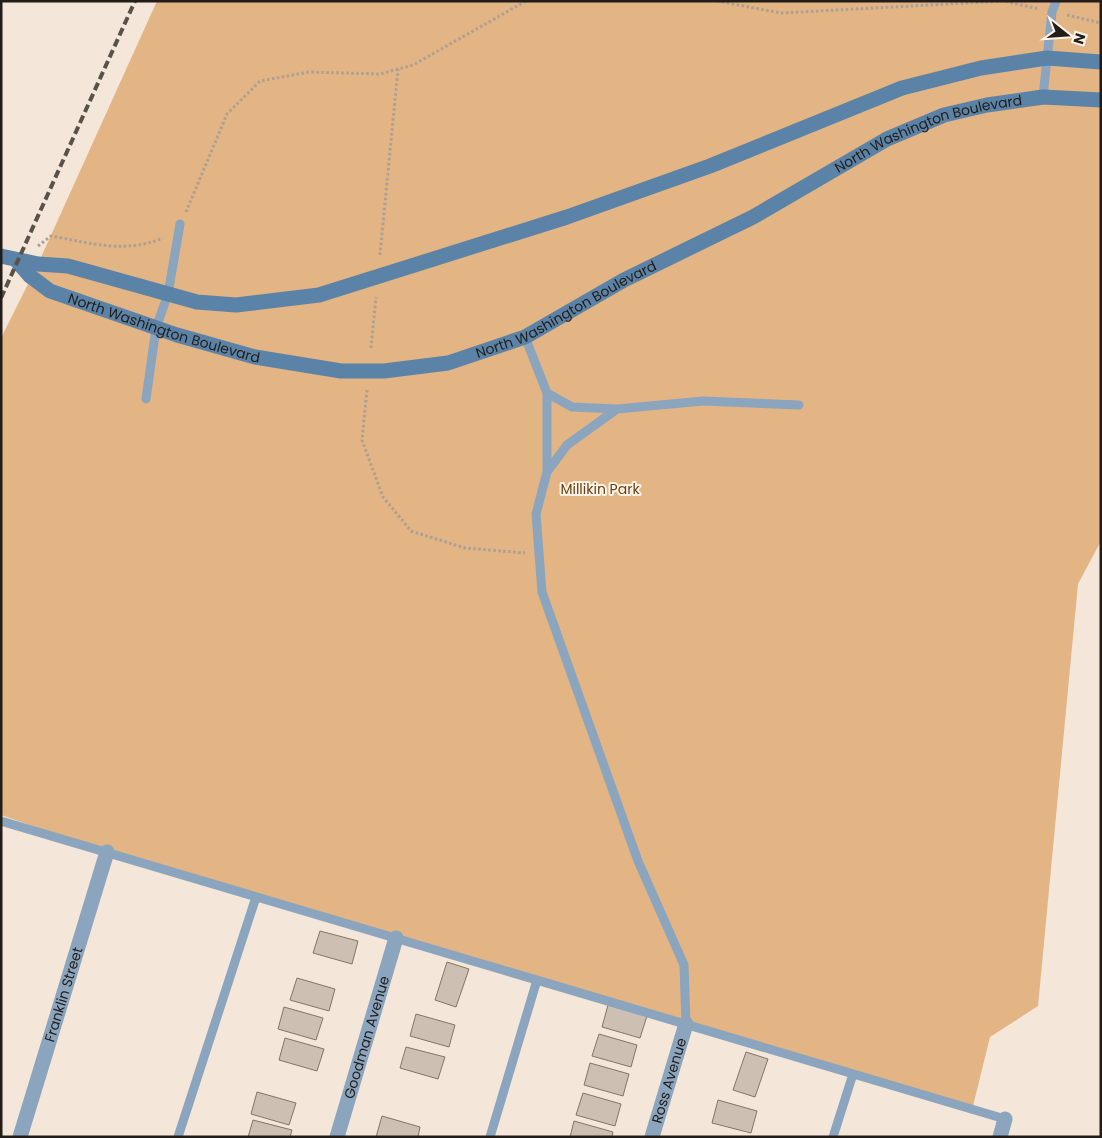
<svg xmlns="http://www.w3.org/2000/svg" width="1102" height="1138" viewBox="0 0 1102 1138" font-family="Poppins,sans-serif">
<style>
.green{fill:#e3b484}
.building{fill:#cdbfb2;stroke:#827669}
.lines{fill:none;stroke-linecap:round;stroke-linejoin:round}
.path{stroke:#aaa095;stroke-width:3;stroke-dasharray:2.5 2.5;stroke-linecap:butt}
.lane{stroke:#8aa5bd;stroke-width:9}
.street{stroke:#8aa5bd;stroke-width:15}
.secondary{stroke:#5b83a7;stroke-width:15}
.rail{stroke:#59524a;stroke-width:4;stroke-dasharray:8 4;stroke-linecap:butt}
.labels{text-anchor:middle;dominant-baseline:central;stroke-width:4;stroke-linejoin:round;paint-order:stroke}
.street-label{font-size:14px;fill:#221d18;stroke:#fff3e8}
.park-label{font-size:14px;fill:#694213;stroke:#fff3e8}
</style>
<rect width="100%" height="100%" fill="#f4e6d8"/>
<!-- green -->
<path class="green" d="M157,1H1101V541L1078,584L1038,1006L990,1037L972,1110L107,852L1,815V338L38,264Z"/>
<!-- building -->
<path class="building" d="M320,931L358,941L352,964L313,953Z
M447,962L469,969L456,1007L435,1000Z
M297,978L335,989L329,1011L290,1000Z
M608,1005L647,1016L640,1038L602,1027Z
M284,1007L323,1018L316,1040L278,1029Z
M416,1014L455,1025L449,1047L410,1036Z
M599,1034L637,1045L631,1067L592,1056Z
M285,1038L324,1049L317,1071L279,1060Z
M406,1047L445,1057L438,1079L400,1068Z
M746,1052L768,1059L755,1097L733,1090Z
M590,1063L629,1074L623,1096L584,1085Z
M257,1092L296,1103L289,1125L251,1114Z
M583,1093L621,1104L615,1126L576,1115Z
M718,1100L757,1111L751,1133L712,1123Z
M382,1116L420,1127L418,1137H376Z
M253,1120L292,1130L290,1137H248Z
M574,1121L613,1132L612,1137H570Z"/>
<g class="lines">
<!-- path -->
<path class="path" d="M717,1L781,13L1004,1L1039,9
M1067,15L1101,23
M186,212L227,114L260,81L309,72L380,74L413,65L526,1
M38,246L51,236C91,243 124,254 163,238
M380,255L398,69
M371,348L376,297
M367,390L362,440L383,497L411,531L465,548L525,553"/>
<!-- lane -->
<path class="lane" d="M1043,97L1052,12L1056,1
M525,337L547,393V472
M547,393L572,407L617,409L703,401L799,405
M146,399L156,328L168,294L180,224
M617,409L567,445L547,472L536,514L542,592L638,861L684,965L686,1024
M1,821L1005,1119
M178,1137L256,897
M490,1137L537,980
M833,1137L853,1074"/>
<!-- street -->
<g class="street">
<path id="s1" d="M20,1137L107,852"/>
<path id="s2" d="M337,1137L396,938"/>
<path id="s3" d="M652,1137L686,1024"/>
<path d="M1000,1137L1005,1119"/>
</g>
<!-- secondary -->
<g class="secondary">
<path d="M1,256L38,264L68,266L197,302L236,305L319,295L567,217L710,166L902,88L981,68L1047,58L1101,62"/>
<path id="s4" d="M17,261L30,276L50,291L177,335L255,357L341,371H384L448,363L525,337L624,280L753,217L887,139L944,115L987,105L1043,97L1101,100"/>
</g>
<!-- rail -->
<path class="rail" d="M1,298L135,1"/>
</g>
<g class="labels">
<!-- street labels -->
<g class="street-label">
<text stroke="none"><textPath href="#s4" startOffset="990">North Washington Boulevard</textPath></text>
<text stroke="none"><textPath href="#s4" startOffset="585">North Washington Boulevard</textPath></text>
<text stroke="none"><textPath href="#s4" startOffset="165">North Washington Boulevard</textPath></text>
<text stroke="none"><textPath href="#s1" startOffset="149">Franklin Street</textPath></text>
<text stroke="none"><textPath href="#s2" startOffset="104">Goodman Avenue</textPath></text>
<text stroke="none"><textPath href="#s3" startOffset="59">Ross Avenue</textPath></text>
</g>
<!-- park labels -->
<g class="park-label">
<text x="600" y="489">Millikin Park</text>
</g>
</g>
<!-- border -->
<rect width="1102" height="1138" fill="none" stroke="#221d18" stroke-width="5"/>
<!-- north arrow -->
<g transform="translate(1067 35) rotate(107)" stroke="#fff3e8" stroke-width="4" paint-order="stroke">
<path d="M0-4L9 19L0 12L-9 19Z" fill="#221d18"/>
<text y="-8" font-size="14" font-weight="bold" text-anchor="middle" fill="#221d18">N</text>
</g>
</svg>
